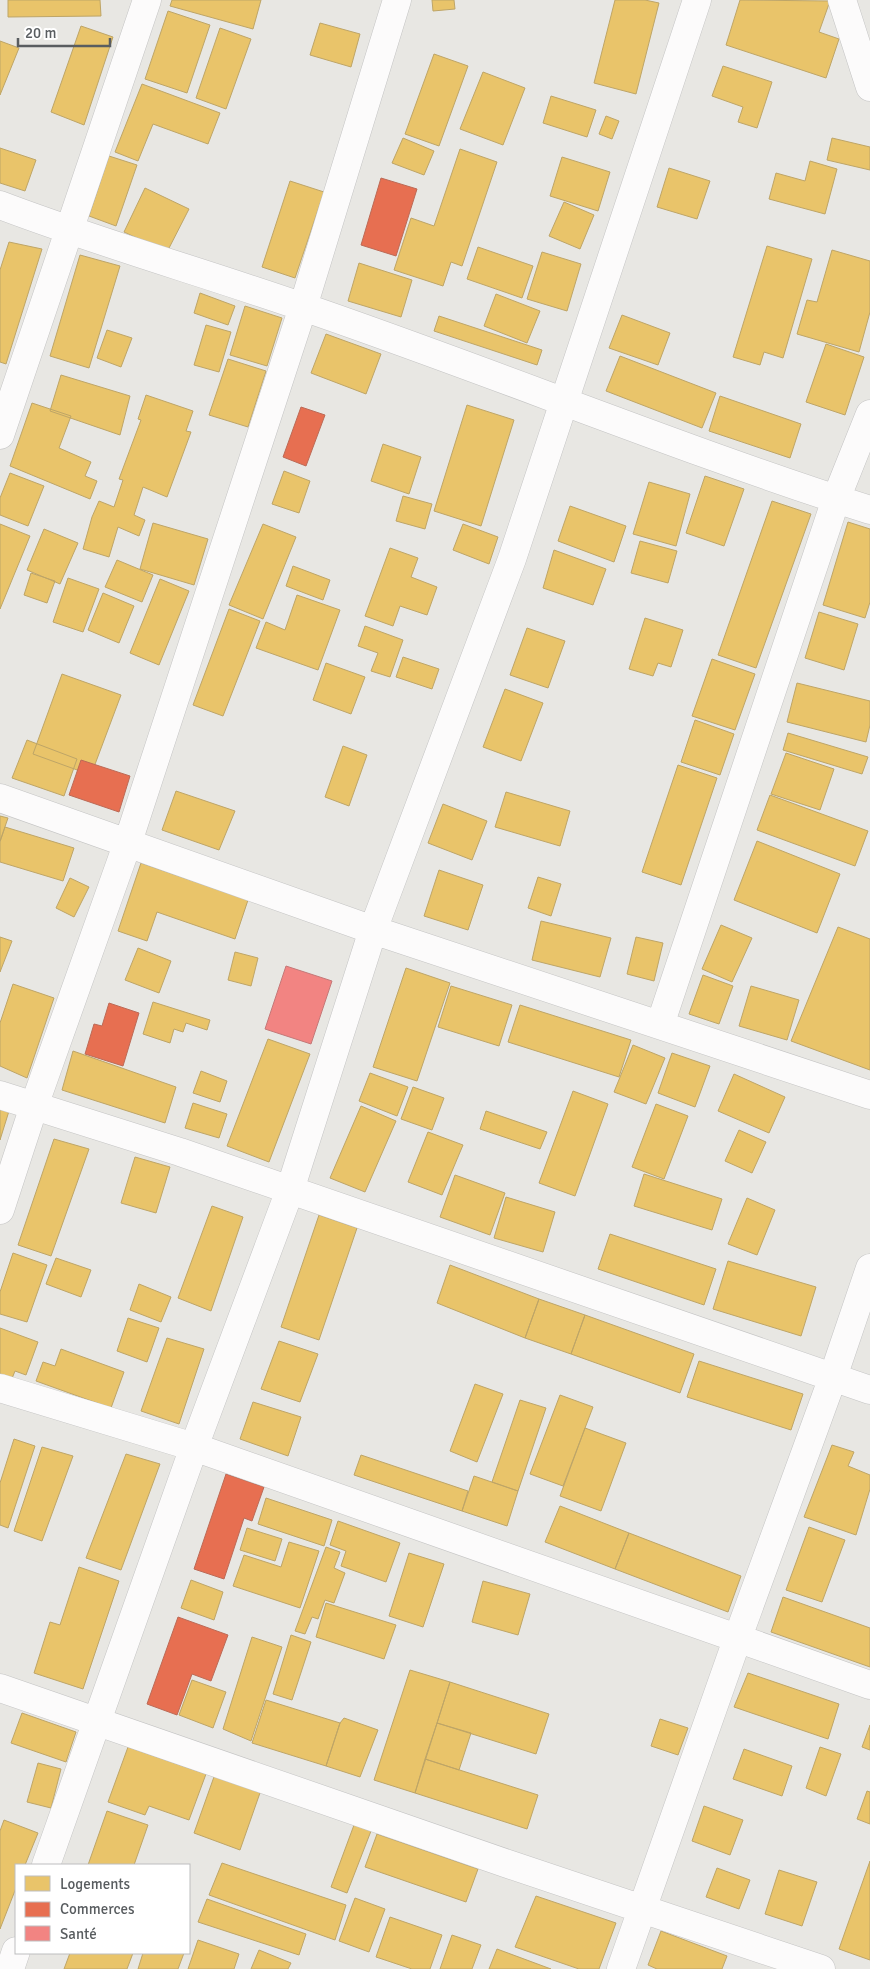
<svg xmlns="http://www.w3.org/2000/svg" width="870" height="1969" viewBox="0 0 870 1969" font-family="Signika,sans-serif">
<style>
.homes{fill:#e9c46a;stroke:#bea567}
.shops{fill:#e76f51;stroke:#bc6a56}
.health{fill:#f28482;stroke:#c47878}
.lines{fill:none;stroke-linecap:round;stroke-linejoin:round}
.minor-casing{stroke:#c4c4c4;stroke-width:29}
.minor{stroke:#fcfbfb;stroke-width:28}
</style>
<rect width="100%" height="100%" fill="#e8e7e3"/>
<!-- homes -->
<path class="homes" d="M8,0H100L101,16L8,17Z
M172,0H261L253,29L170,6Z
M432,0H454L455,9L433,11Z
M615,0H645L659,3L636,94L594,83Z
M740,0L830,1L819,32L839,39L826,78L726,45Z
M168,11L210,25L187,93L145,79Z
M320,23L360,34L351,67L310,55Z
M81,26L113,37L84,125L51,112Z
M220,28L251,39L226,109L196,98Z
M0,41L19,48L0,95Z
M434,54L468,66L439,146L405,134Z
M723,66L772,82L757,128L738,122L743,107L712,96Z
M483,72L525,88L503,145L460,129Z
M142,84L220,113L208,144L153,124L138,161L115,152Z
M551,96L596,110L587,137L543,123Z
M606,116L619,121L612,139L599,134Z
M403,138L434,151L424,175L392,163Z
M832,138L870,147V170L827,160Z
M0,148L36,160L25,191L0,183Z
M460,149L497,162L462,266L451,262L443,286L394,270L411,218L434,226Z
M109,156L137,165L116,226L89,216Z
M562,157L610,172L598,211L550,196Z
M810,161L837,169L825,214L769,199L776,173L805,181Z
M669,168L710,181L697,219L657,207Z
M290,181L324,192L295,278L262,267Z
M145,188L189,209L167,252L124,232Z
M564,202L594,215L580,249L549,236Z
M9,242L42,249L6,364L0,362V270Z
M767,246L812,259L783,358L764,352L760,365L733,357Z
M478,247L533,266L522,298L467,279Z
M832,250L870,261V312L859,352L797,334L807,300L817,302Z
M542,252L581,264L567,311L527,299Z
M80,255L120,266L89,368L50,356Z
M359,263L412,280L401,317L348,301Z
M200,293L235,306L228,325L194,313Z
M496,294L540,311L527,343L484,326Z
M245,306L282,318L267,366L230,355Z
M622,315L670,333L658,365L609,348Z
M439,316L542,350L537,365L434,331Z
M206,325L231,332L219,372L194,365Z
M107,330L132,338L121,367L97,358Z
M326,334L381,354L366,394L311,373Z
M826,344L864,357L845,415L806,402Z
M620,356L716,393L702,428L606,391Z
M228,359L266,371L248,427L209,415Z
M61,375L130,396L120,435L50,411Z
M146,395L193,411L186,431L191,432L167,497L143,487L134,515L145,520L139,536L118,527L109,557L83,549L92,517L99,501L114,507L123,480L119,479L141,420L138,419Z
M720,396L801,424L790,458L709,431Z
M32,403L71,416L59,448L91,462L85,476L97,481L90,499L10,466Z
M467,405L514,420L481,526L434,511Z
M383,444L421,457L409,494L371,481Z
M284,471L310,481L299,513L272,504Z
M10,473L44,486L28,526L0,515V498Z
M705,476L744,489L724,546L686,533Z
M649,482L690,494L676,546L633,534Z
M403,496L432,504L425,529L396,521Z
M772,501L811,514L756,668L718,655Z
M570,506L626,526L614,562L558,541Z
M848,522L870,529V602L865,618L823,605Z
M153,523L208,539L194,585L140,569Z
M0,524L30,536L0,609Z
M263,524L296,537L263,619L229,605Z
M463,524L498,537L489,564L453,550Z
M44,529L78,543L60,584L27,570Z
M640,541L677,551L668,583L631,573Z
M390,548L418,558L411,577L437,587L427,615L400,606L393,626L365,616Z
M554,550L606,569L593,605L543,588Z
M117,560L153,575L142,602L105,587Z
M293,566L330,580L323,600L286,586Z
M31,573L55,581L47,603L24,595Z
M68,578L99,589L83,632L53,622Z
M160,579L189,591L159,665L130,653Z
M103,593L134,606L119,643L88,630Z
M297,595L340,610L318,670L256,648L266,622L285,630Z
M229,609L260,621L223,716L193,705Z
M819,612L858,624L844,670L805,658Z
M645,618L683,630L671,667L658,663L653,676L629,669Z
M365,626L403,640L390,677L371,671L378,653L358,646Z
M527,628L565,641L548,688L510,675Z
M403,657L439,669L432,689L396,677Z
M712,659L755,674L735,730L692,716Z
M326,663L365,677L351,714L313,700Z
M62,674L121,695L91,775L33,754Z
M797,683L870,701V725L866,742L787,722Z
M505,689L543,703L521,761L483,747Z
M695,720L734,734L720,775L681,762Z
M788,733L868,757L862,774L783,750Z
M27,740L77,759L64,796L12,778Z
M343,746L367,755L349,806L325,797Z
M786,753L834,769L820,810L771,794Z
M678,765L717,778L681,885L642,872Z
M176,791L235,811L219,850L162,830Z
M506,792L570,811L560,846L495,827Z
M770,795L868,831L855,866L757,830Z
M443,804L487,821L472,860L428,843Z
M0,816L8,818L0,841Z
M5,827L74,848L63,881L0,862V842Z
M757,841L840,874L817,933L734,900Z
M141,863L248,900L235,939L157,912L147,941L118,931Z
M439,870L483,885L468,930L424,916Z
M538,877L561,884L551,916L528,908Z
M70,878L89,887L74,917L56,908Z
M541,921L611,938L600,977L532,960Z
M721,925L752,938L732,982L702,969Z
M838,927L870,939V1070L791,1041Z
M0,937L12,941L0,972Z
M636,937L663,943L654,981L627,974Z
M138,948L171,961L159,993L125,980Z
M235,952L258,958L251,986L228,980Z
M406,968L450,983L417,1081L373,1067Z
M703,975L733,986L719,1024L689,1014Z
M13,984L54,998L27,1078L0,1066V1023Z
M451,986L512,1005L499,1046L438,1027Z
M751,986L799,1000L787,1040L739,1026Z
M153,1002L210,1020L207,1030L186,1023L183,1032L174,1029L170,1043L143,1034Z
M520,1005L631,1040L619,1077L508,1042Z
M268,1039L310,1054L269,1162L227,1146Z
M633,1045L665,1058L646,1104L614,1092Z
M73,1051L176,1087L165,1123L62,1090Z
M672,1053L710,1066L695,1107L658,1093Z
M201,1071L227,1081L220,1102L193,1093Z
M370,1073L408,1087L397,1116L359,1101Z
M734,1074L785,1097L769,1133L718,1111Z
M413,1087L444,1098L432,1130L401,1119Z
M573,1091L608,1104L575,1196L539,1183Z
M193,1103L227,1114L219,1138L185,1128Z
M656,1104L688,1116L664,1179L632,1167Z
M361,1106L396,1121L365,1192L330,1178Z
M0,1108L9,1111L0,1140Z
M486,1111L547,1132L540,1149L480,1129Z
M739,1130L766,1142L752,1173L725,1161Z
M428,1132L463,1145L442,1195L408,1182Z
M54,1139L89,1149L51,1256L18,1245Z
M135,1157L170,1167L156,1213L121,1203Z
M644,1174L722,1199L712,1230L634,1206Z
M455,1175L505,1193L490,1235L440,1217Z
M506,1197L555,1212L543,1252L494,1238Z
M747,1198L775,1210L757,1255L728,1244Z
M212,1206L243,1217L211,1311L178,1298Z
M319,1215L357,1228L319,1340L281,1327Z
M610,1234L716,1269L704,1305L598,1269Z
M13,1253L47,1265L27,1322L0,1314V1292Z
M56,1258L91,1270L81,1297L46,1284Z
M728,1261L816,1287L801,1336L713,1309Z
M450,1265L539,1299L525,1338L437,1303Z
M139,1284L171,1297L161,1322L130,1310Z
M539,1299L585,1315L571,1354L525,1338Z
M585,1315L694,1354L680,1393L571,1354Z
M128,1318L159,1328L147,1362L117,1351Z
M0,1328L38,1342L26,1375L15,1371L11,1381L0,1377Z
M167,1338L204,1349L179,1424L141,1411Z
M279,1341L318,1354L300,1402L261,1389Z
M61,1349L124,1372L111,1408L36,1381L43,1362L55,1366Z
M699,1361L803,1394L791,1430L687,1397Z
M475,1384L503,1394L477,1462L450,1451Z
M560,1395L593,1407L563,1486L530,1474Z
M520,1400L546,1408L518,1491L492,1482Z
M253,1402L301,1417L288,1456L240,1439Z
M585,1428L626,1443L601,1511L560,1496Z
M14,1439L35,1446L8,1528L0,1525V1483Z
M832,1445L854,1452L848,1466L870,1475V1489L856,1535L804,1517Z
M42,1447L73,1456L42,1541L14,1531Z
M126,1454L160,1464L121,1570L86,1558Z
M361,1455L468,1491L462,1511L354,1475Z
M474,1476L518,1491L507,1526L462,1511Z
M266,1498L332,1520L324,1546L258,1524Z
M560,1506L629,1533L615,1569L545,1542Z
M338,1521L400,1543L386,1582L341,1566L346,1551L330,1545Z
M809,1527L845,1540L822,1602L786,1590Z
M247,1528L282,1539L275,1561L240,1550Z
M629,1533L741,1576L728,1612L615,1569Z
M289,1542L319,1551L300,1608L233,1586L244,1555L281,1567Z
M326,1547L340,1552L334,1568L345,1573L334,1603L325,1600L318,1619L312,1617L305,1634L295,1631Z
M409,1553L444,1564L423,1627L389,1616Z
M79,1567L119,1581L83,1689L34,1673L50,1622L60,1625Z
M191,1580L223,1592L214,1620L181,1608Z
M483,1581L530,1594L518,1635L472,1622Z
M783,1597L870,1628V1667L771,1632Z
M326,1603L396,1625L384,1659L316,1637Z
M291,1635L311,1642L292,1700L273,1694Z
M252,1637L282,1647L251,1741L223,1729Z
M410,1670L450,1682L415,1793L374,1780Z
M748,1673L839,1704L828,1739L734,1707Z
M192,1680L226,1692L213,1728L179,1715Z
M450,1682L549,1714L536,1754L437,1723Z
M266,1700L340,1723L326,1766L252,1743Z
M22,1713L76,1732L66,1762L11,1743Z
M344,1718L378,1730L360,1777L326,1766L340,1723Z
M660,1719L688,1728L678,1755L651,1746Z
M437,1723L471,1733L459,1770L425,1759Z
M870,1725V1750L862,1747Z
M128,1747L206,1774L189,1820L149,1806L145,1815L108,1802Z
M820,1747L841,1754L826,1796L806,1788Z
M744,1749L792,1766L782,1796L733,1779Z
M425,1759L538,1795L527,1829L415,1793Z
M38,1763L61,1769L51,1808L27,1802Z
M215,1774L261,1790L240,1850L194,1833Z
M867,1791L870,1792V1824L857,1819Z
M704,1806L743,1820L730,1855L692,1841Z
M107,1811L148,1825L134,1865H88Z
M4,1820L38,1833L25,1865H16V1888L0,1929V1831Z
M354,1825L371,1831L347,1893L331,1887Z
M377,1834L478,1869L466,1902L365,1867Z
M870,1861V1960L839,1949Z
M222,1863L346,1905L335,1940L209,1895Z
M717,1868L750,1880L739,1909L706,1897Z
M779,1870L817,1882L802,1926L765,1914Z
M536,1896L616,1923L599,1969H579L515,1947Z
M355,1898L385,1909L369,1952L339,1941Z
M207,1899L306,1934L299,1955L198,1922Z
M390,1917L442,1935L430,1969H412L376,1957Z
M661,1931L727,1956L722,1969H657L648,1965Z
M452,1935L481,1945L472,1969H440Z
M198,1940L239,1954L234,1969H188Z
M497,1949L551,1969H489Z
M259,1950L291,1963L288,1969H251Z
M70,1953H133L127,1969H64Z
M143,1953H184L178,1969H138Z"/>
<!-- shops -->
<path class="shops" d="M381,178L417,189L396,256L361,245Z
M301,407L325,415L306,466L283,457Z
M81,760L130,776L119,812L69,795Z
M109,1003L139,1013L123,1066L85,1054L94,1024L102,1026Z
M226,1474L264,1487L252,1521L244,1518L224,1579L194,1569Z
M178,1617L228,1635L211,1681L192,1674L177,1715L147,1704Z"/>
<!-- health -->
<path class="health" d="M286,966L332,981L311,1044L265,1029Z"/>
<g class="lines">
<defs>
<path id="minor" d="M842,0L870,87
M0,205C100,243 202,272 303,307C493,372 679,449 870,510
M0,435L147,0
M0,798L373,930L870,1095
M660,1025L836,499L870,414
M0,1095L180,1152L870,1390
M0,1210L34,1106L128,842L303,307L397,0
M0,1388L194,1447L870,1685
M0,1688L508,1864L821,1969
M46,1865L194,1447L290,1190L373,930L512,559L697,0
M10,1969L16,1951
M621,1969L738,1637L833,1377L870,1268"/>
</defs>
<!-- minor casing -->
<use href="#minor" class="minor-casing"/>
<!-- minor -->
<use href="#minor" class="minor"/>
</g>
<!-- legend -->
<rect x="15" y="1864" width="175" height="90" fill="#ffffff" stroke="#bdbebf"/>
<rect x="25" y="1876" width="25" height="15" fill="#e9c46a" stroke="#bdbebf"/>
<text x="60" y="1889" font-size="15" fill="#595d60">Logements</text>
<rect x="25" y="1902" width="25" height="15" fill="#e76f51" stroke="#bdbebf"/>
<text x="60" y="1914" font-size="15" fill="#595d60">Commerces</text>
<rect x="25" y="1926" width="25" height="15" fill="#f28482" stroke="#bdbebf"/>
<text x="60" y="1939" font-size="15" fill="#595d60">Santé</text>
<!-- scale -->
<path d="M18 38v8h92v-8" fill="none" stroke="#595d60" stroke-width="2.5"/>
<text x="25" y="38" font-size="15" fill="#595d60" stroke="#ffffff" stroke-width="4" paint-order="stroke">20 m</text>
</svg>
